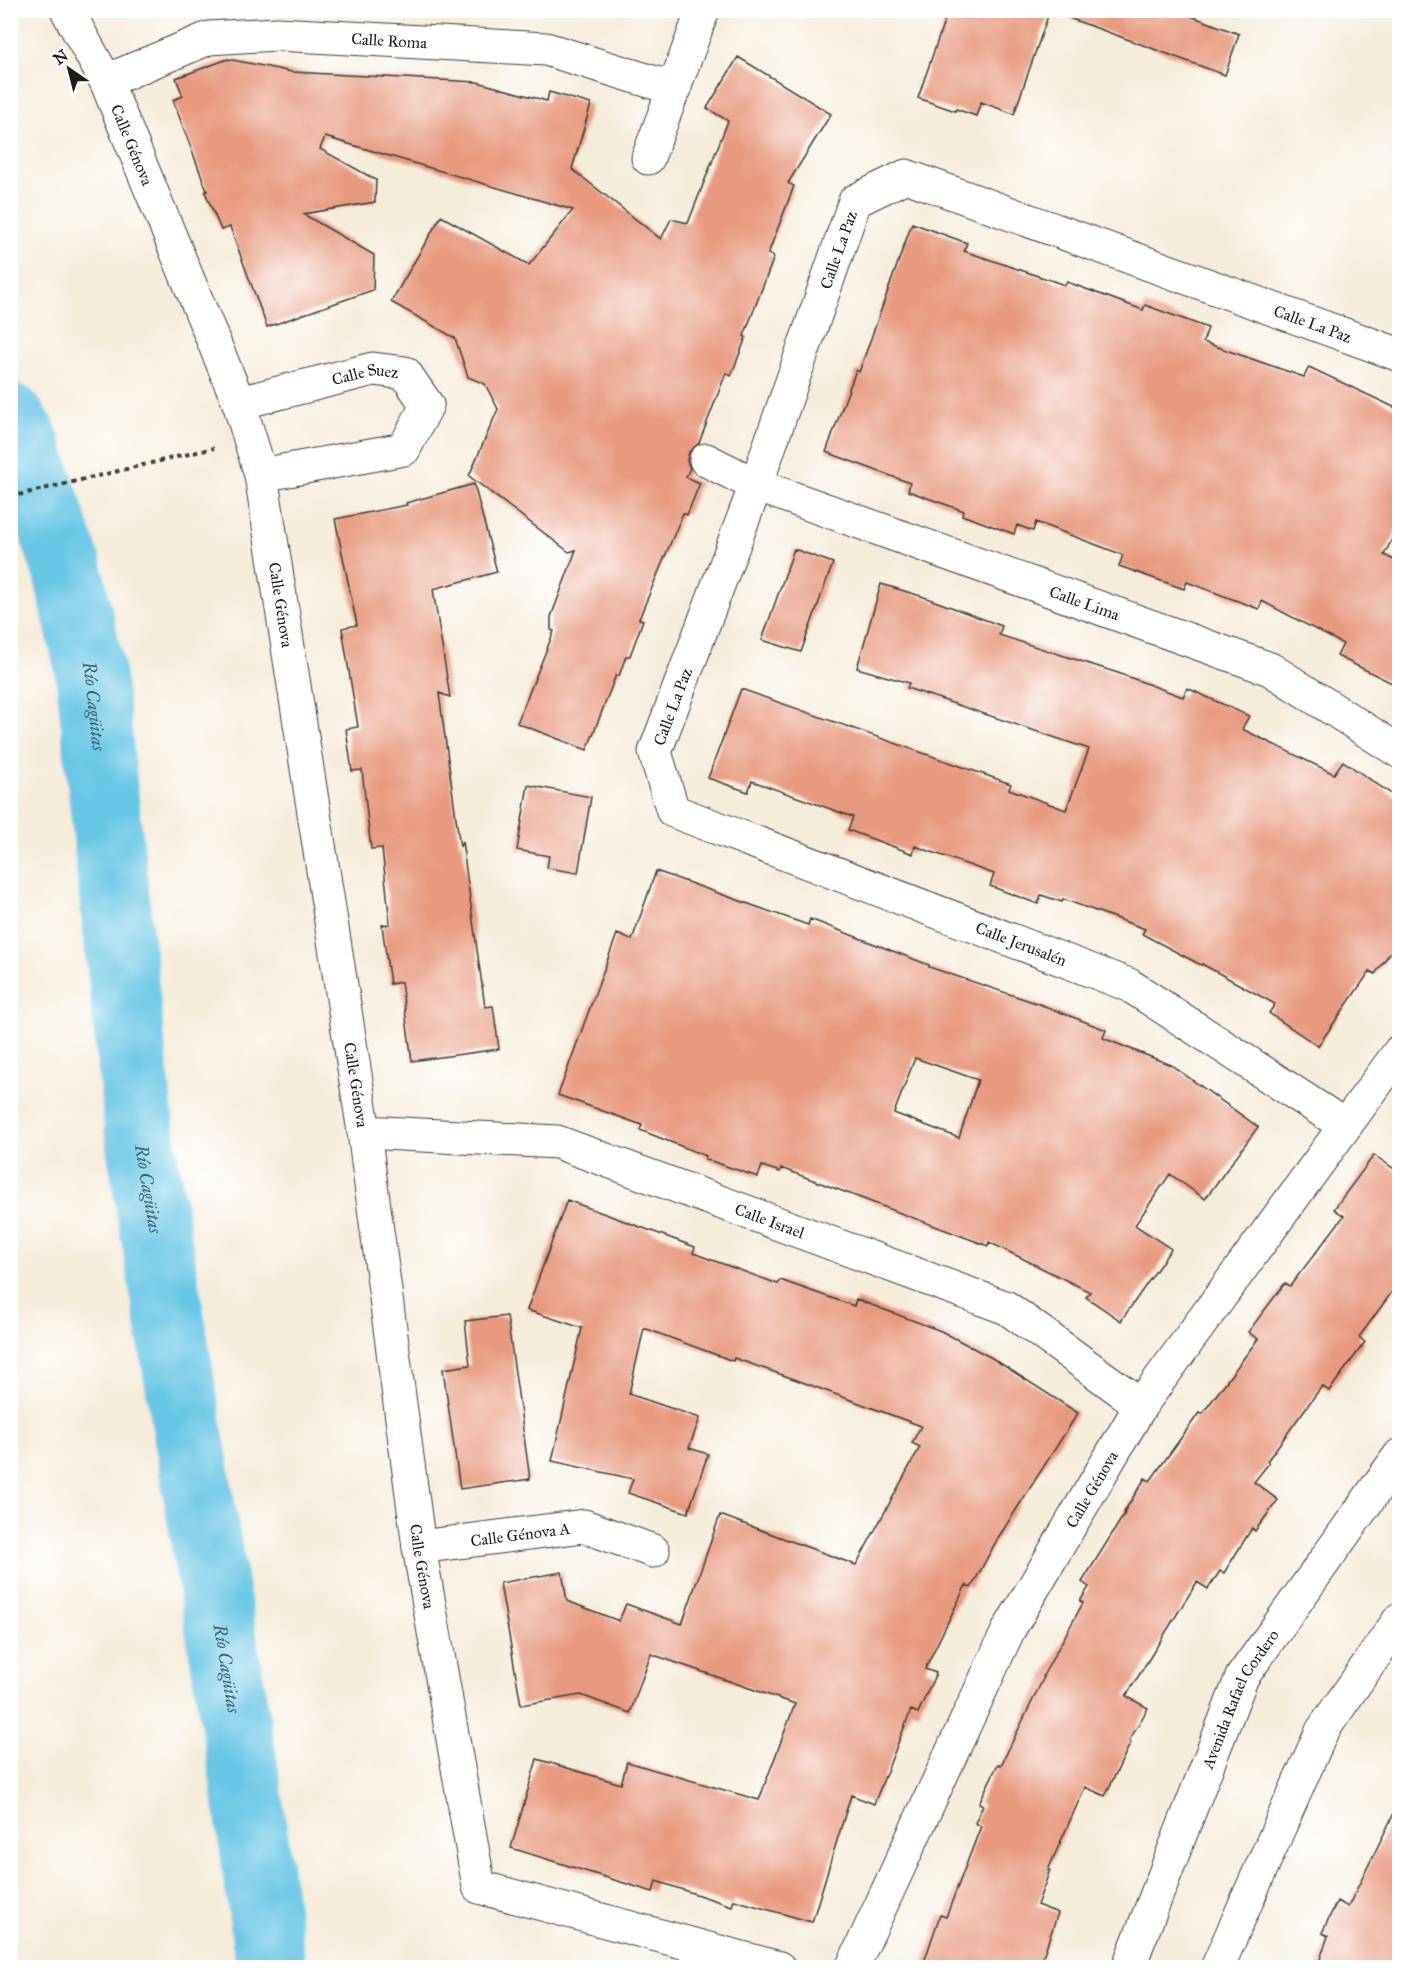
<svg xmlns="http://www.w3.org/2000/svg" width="1410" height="1978" viewBox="0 0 1410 1978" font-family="'IM FELL Great Primer',serif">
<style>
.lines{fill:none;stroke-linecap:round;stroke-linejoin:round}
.river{stroke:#67c6e5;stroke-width:70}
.building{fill:#e89a80;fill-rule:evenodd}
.minor-casing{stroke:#3d3b38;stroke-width:35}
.major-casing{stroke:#3d3b38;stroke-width:35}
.path{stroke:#3d3b38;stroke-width:4;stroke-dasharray:4.5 4.5;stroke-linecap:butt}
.minor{stroke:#fff;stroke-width:33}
.major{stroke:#fff;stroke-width:33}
.labels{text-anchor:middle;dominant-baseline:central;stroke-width:6;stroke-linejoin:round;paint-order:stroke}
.street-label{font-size:16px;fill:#1c1c1c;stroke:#fff}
.water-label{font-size:18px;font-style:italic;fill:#3a606c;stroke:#fff}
</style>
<rect width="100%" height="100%" fill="#fff"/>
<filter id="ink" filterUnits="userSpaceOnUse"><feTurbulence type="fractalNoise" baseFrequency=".0167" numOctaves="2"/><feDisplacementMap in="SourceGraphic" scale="12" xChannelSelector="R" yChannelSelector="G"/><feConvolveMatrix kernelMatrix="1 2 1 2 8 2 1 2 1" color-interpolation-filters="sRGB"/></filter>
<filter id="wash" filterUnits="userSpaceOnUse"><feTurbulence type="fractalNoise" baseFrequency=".008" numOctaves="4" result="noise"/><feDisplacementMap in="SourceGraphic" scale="24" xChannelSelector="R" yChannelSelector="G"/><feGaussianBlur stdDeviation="1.35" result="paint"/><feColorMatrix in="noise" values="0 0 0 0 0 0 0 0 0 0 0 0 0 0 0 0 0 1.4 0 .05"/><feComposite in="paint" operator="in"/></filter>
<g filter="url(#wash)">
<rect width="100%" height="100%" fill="#f6ecda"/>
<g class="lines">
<!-- river -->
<path class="river" id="s1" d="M10,418L23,438L67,568L90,669L141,1145L246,1786L271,1968"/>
</g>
<g id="blocks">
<!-- building -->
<path class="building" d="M948,10H1050L1014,114L981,102L976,116L956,109L955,111L918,98Z
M1059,10H1175L1239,34L1225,75L1058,14Z
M738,57L831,114L788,183L794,186L768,254L774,257L744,336L746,337L731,376L726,373L699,443L689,452L687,461L690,468L686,477L700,483L687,515L683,513L639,619L643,620L630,656H626L619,676L616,675L587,750L517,723L554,631L551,630V617L576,550L569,552L469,476L498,409L485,384L468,377L455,338L391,302L441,216L529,265L573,210L325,137L320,149L376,180L375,202L303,214L374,255L373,290L267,327L230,227L221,230L205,192L207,191L173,100L183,96L176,78L228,59L292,72L477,82L547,101L549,92L591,104L572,169L661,239L671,219L688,223L728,121L707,108Z
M912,223L967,243L964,251L1065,285L1067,282L1143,310L1145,305L1208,328L1203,342L1304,377L1309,367L1400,410V524L1384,555L1400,563V687L1337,656L1343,644L1262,601L1259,609L1187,582L1184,589L1119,566L1123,555L1036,522L1033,531L1017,525L1014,534L962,515L964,511L908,491L910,483L826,452L856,370L859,372Z
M474,484L497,572L433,589L450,697L439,693L460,847L462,841L485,1007L493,1006L499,1049L412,1061L401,982L390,984L382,925L390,924L382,848L371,849L362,770L352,771L346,729L358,727L342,628L357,625L335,519L407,505L406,503Z
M794,549L833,563L801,652L762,640Z
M881,584L924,597L1002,626L999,635L1118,673L1183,697L1187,688L1249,716L1242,729L1334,774L1343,761L1400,800V939L1375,974L1370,971L1318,1046L1269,1013L1275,1004L1202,964L1201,965L1142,934L1145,929L1063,899L1062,902L1041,895L1038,904L990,886L994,874L915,846L913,854L848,830L853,817L752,781L748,792L708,778L741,689L1011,784L1009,789L1066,810L1089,749L907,688L909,683L857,668Z
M528,785L591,797L578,873L547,868L549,856L517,850Z
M656,871L808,925L810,919L929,965V967L1042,1005L1106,1030L1103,1038L1171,1065L1258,1127L1205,1199L1170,1174L1135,1225L1171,1249L1121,1321L1086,1297L1090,1292L989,1242L988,1246L781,1168L780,1172L762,1166L758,1177L705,1159L706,1156L640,1130L642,1125L558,1095L617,934L632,940ZM915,1058L978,1080L959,1138L894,1113Z
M1374,1155L1400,1173V1281L1359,1337L1365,1342L1329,1391L1322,1386L1267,1461L1269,1463L1254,1482L1278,1500L1255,1531L1252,1528L1224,1573L1220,1571L1208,1589L1197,1582L1126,1696L1148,1708L1129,1741L1131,1742L1105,1796L1085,1787L1048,1870H1050L1037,1905L1058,1913L1039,1968H922L940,1915L946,1917L981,1826L975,1823L983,1805L979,1803L998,1764L1001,1765L1044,1677L1043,1676L1083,1603L1080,1601L1089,1587L1082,1582L1125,1513L1124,1512L1145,1478L1150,1481L1199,1413L1202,1414L1258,1339L1248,1332L1285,1283L1290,1286L1344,1216L1334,1209Z
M567,1200L695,1247L693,1253L778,1284L780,1280L854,1306L856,1299L941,1331L992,1358L1078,1413L998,1538L971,1588L966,1585L925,1669L936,1673L918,1713L911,1710L874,1804L851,1795L812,1922L734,1900L732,1906L656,1881L653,1892L511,1848L537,1759L621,1784L627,1762L759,1800L795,1704L651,1654L630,1713L581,1695L521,1705L500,1583L562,1572L567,1601L619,1621L626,1604L682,1624L720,1515L856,1565L920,1447L912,1443L921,1426L794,1379L734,1358L733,1361L644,1328L629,1394L700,1418L689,1448L708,1454L688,1513L628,1493L633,1479L552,1461L582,1328L527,1310Z
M507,1316L530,1479L460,1489L443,1369L470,1365L465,1321Z
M1400,1801V1968H1317L1328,1936L1322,1933L1337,1901L1348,1907Z"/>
</g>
</g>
<g filter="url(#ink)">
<use href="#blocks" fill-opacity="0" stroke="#3d3b38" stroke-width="1.5"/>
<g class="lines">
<defs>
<g id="minor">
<path id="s2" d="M67,10L106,81L239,403L261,475L364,1132L419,1547L479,1887L779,1968"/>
<path id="s3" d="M106,81L209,38L277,34L546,49L675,89"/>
<path d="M648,158L703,10"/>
<path id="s4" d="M239,403L373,369L405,373L427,405L404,449L261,475"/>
<path id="s5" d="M706,460L756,485L1270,669L1400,752"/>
<path id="s6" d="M1344,1125L1129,985L673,811L655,752L756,485L855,201L906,176L1400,355"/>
<path id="s7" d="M364,1132L557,1142L1007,1308L1141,1405"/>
<path id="s8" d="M419,1547L584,1526L653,1551"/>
<path id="s9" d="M852,1968L1008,1631L1141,1405L1400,1051"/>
</g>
<g id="major">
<path id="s10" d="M1128,1968L1242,1677L1400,1455"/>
<path d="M1217,1968L1322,1731L1400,1619"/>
</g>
</defs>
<!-- minor casing -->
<use href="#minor" class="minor-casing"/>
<!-- major casing -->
<use href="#major" class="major-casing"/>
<!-- path -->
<path class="path" d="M10,497L214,448"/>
<!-- minor -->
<use href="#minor" class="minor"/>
<!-- major -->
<use href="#major" class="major"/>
</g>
</g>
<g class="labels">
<!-- street labels -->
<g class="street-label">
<text stroke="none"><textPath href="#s3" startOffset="292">Calle Roma</textPath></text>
<text stroke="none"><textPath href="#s2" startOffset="150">Calle Génova</textPath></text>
<text stroke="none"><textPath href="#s6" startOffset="1341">Calle La Paz</textPath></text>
<text stroke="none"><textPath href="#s6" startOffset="1882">Calle La Paz</textPath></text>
<text stroke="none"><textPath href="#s4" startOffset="130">Calle Suez</textPath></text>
<text stroke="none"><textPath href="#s5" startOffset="405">Calle Lima</textPath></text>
<text stroke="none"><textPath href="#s2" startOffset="636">Calle Génova</textPath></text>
<text stroke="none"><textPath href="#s6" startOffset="855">Calle La Paz</textPath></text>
<text transform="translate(1021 944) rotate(21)">Calle Jerusalén</text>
<text stroke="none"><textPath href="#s2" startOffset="1122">Calle Génova</textPath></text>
<text stroke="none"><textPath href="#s7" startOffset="420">Calle Israel</textPath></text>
<text stroke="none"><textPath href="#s9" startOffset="536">Calle Génova</textPath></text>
<text stroke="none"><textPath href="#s8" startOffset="102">Calle Génova A</textPath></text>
<text stroke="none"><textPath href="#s2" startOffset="1608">Calle Génova</textPath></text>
<text stroke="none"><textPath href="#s10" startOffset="292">Avenida Rafael Cordero</textPath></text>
</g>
<!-- water labels -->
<g class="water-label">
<text stroke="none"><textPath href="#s1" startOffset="302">Río Cagüitas</textPath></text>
<text stroke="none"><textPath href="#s1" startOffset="788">Río Cagüitas</textPath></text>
<text stroke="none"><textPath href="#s1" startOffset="1274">Río Cagüitas</textPath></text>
</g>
</g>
<!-- margin -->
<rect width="1410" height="1978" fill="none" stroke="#fff" stroke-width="36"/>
<!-- north arrow -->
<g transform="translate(69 69) rotate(325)" stroke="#ffffff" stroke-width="4.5" paint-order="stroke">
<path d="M0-4.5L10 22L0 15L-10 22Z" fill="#1c1c1c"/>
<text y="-9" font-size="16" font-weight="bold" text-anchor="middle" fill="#1c1c1c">N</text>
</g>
</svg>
